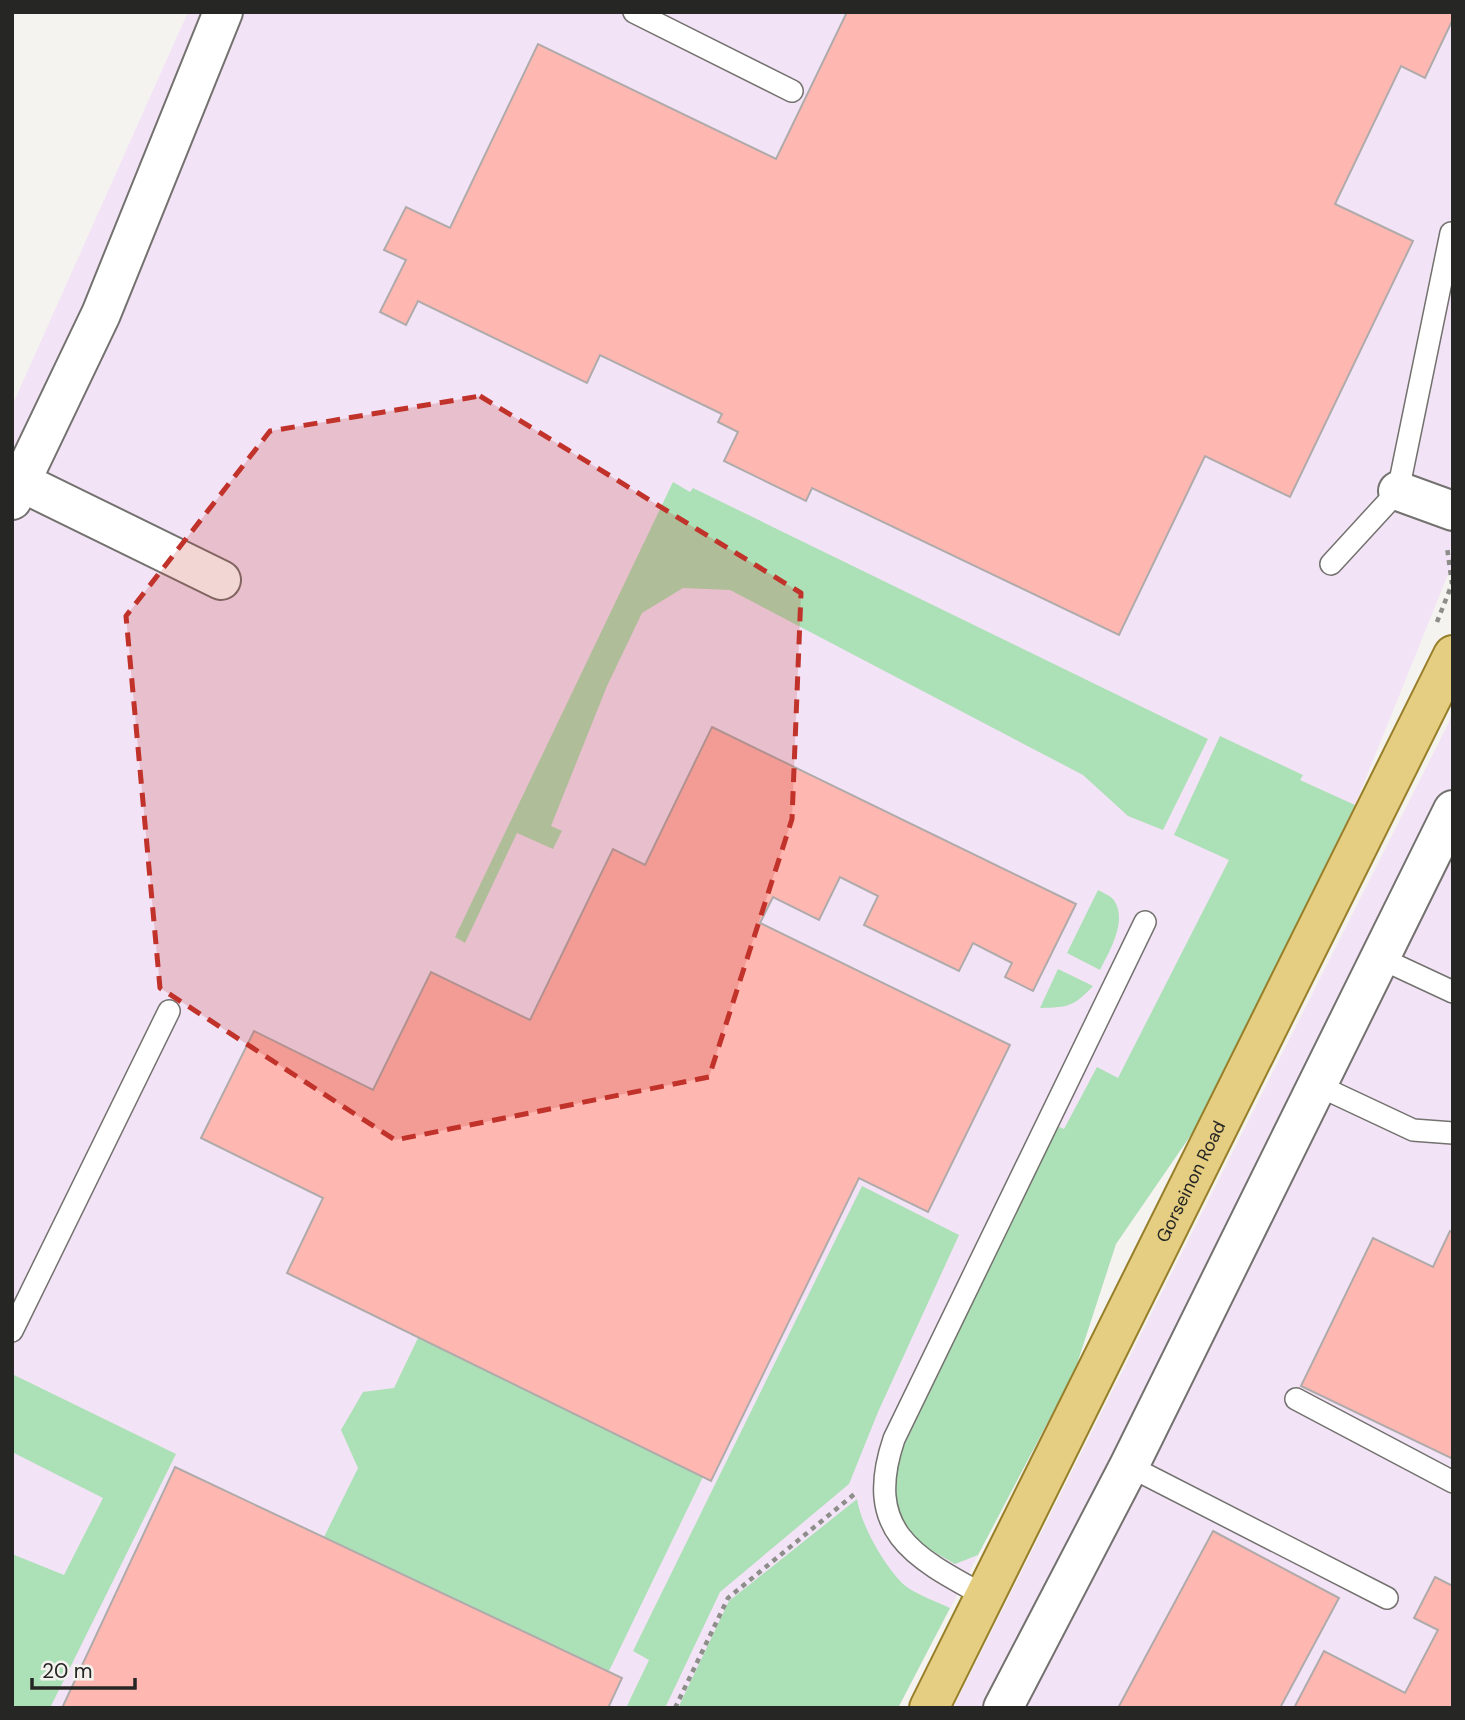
<svg xmlns="http://www.w3.org/2000/svg" width="1465" height="1720" viewBox="0 0 1465 1720" font-family="'DM Sans',sans-serif">
<style>
.industrial{fill:#f3e3f6}
.green{fill:#ace0b6}
.building{fill:#ffb7b1;stroke:#b0abab;stroke-width:2}
.lines{fill:none;stroke-linecap:round;stroke-linejoin:round}
.lane-casing{stroke:#73726f;stroke-width:24}
.street-casing{stroke:#73726f;stroke-width:42}
.primary-casing{stroke:#977e2a;stroke-width:42}
.path{stroke:#8d8d8a;stroke-width:4.5;stroke-dasharray:5 5;stroke-linecap:butt}
.lane{stroke:#fff;stroke-width:21}
.street{stroke:#fff;stroke-width:38}
.primary{stroke:#e5ce81;stroke-width:38}
.marked{fill:#c0322a;fill-opacity:0.2;stroke:#c0322a;stroke-width:5;stroke-dasharray:14 9;stroke-linejoin:round}
.labels{text-anchor:middle;dominant-baseline:central;stroke-width:7;stroke-linejoin:round;paint-order:stroke}
.street-label{font-size:18px;fill:#262624;stroke:#f4f3ef}
</style>
<rect width="100%" height="100%" fill="#f4f3ef"/>
<!-- industrial -->
<path class="industrial" d="M188,12H1453V562L1355,805L1195,1129L1116,1244L1075,1370L898,1708H12V406Z
M1453,711V1708H953L1448,724Z"/>
<!-- green -->
<path class="green" d="M673,482L690,492L693,488L1208,739L1163,830L1128,816L1083,775L730,590L683,588L642,613L607,686L551,826L562,831L553,849L517,833L465,943L455,937Z
M1220,736L1303,775L1300,780L1355,805L1195,1129L1116,1244L1075,1370L978,1555L955,1564L906,1536L893,1501L894,1467L1057,1126L1064,1129L1097,1067L1118,1078L1229,860L1174,835Z
M1098,890C1102,892 1110,896 1113,899C1129,919 1109,952 1100,970L1067,953Z
M1058,969L1093,986C1073,1007 1069,1007 1040,1008Z
M862,1186L959,1235L878,1412L849,1484L720,1592L665,1708H626L649,1660L633,1651Z
M418,1338L703,1477L609,1671L324,1537L358,1468L341,1430L363,1392L394,1388Z
M12,1374L176,1454L50,1708H12V1554L64,1575L103,1498L12,1452Z
M857,1499C861,1525 883,1563 901,1582C910,1592 937,1602 950,1608L898,1708H678L729,1601Z"/>
<!-- building -->
<path class="building" d="M847,12H1453V19L1425,78L1401,66L1335,204L1413,241L1290,497L1205,456L1119,635L812,488L806,501L724,461L738,432L718,422L722,414L600,355L587,383L418,301L406,325L380,312L406,260L384,250L406,207L450,228L538,44L776,159Z
M712,727L1076,904L1033,991L1005,977L1012,963L973,943L959,971L864,925L878,896L840,877L819,920L773,897L760,923L1010,1045L928,1212L859,1178L711,1481L287,1273L323,1198L201,1138L254,1031L373,1090L431,972L530,1020L613,849L645,865Z
M1450,1231L1453,1233V1459L1301,1386L1373,1238L1433,1267Z
M175,1467L622,1678L608,1708H62Z
M1213,1531L1339,1598L1280,1708H1118Z
M1435,1577L1453,1586V1708H1294L1324,1651L1405,1693L1438,1630L1414,1618Z"/>
<g class="lines">
<defs>
<path id="lane" d="M634,12L792,91
M1331,564L1398,491L1451,233
M1380,958L1453,992
M1317,1085L1413,1130L1453,1133
M12,1331L169,1011
M1296,1399L1453,1482
M1129,1466L1387,1598
M985,1596C913,1557 863,1531 894,1439L1145,922"/>
<path id="street" d="M21,482L221,580
M1398,491L1453,511
M12,500L101,314L223,12
M1003,1708L1129,1466L1453,810"/>
<g id="primary">
<path id="s1" d="M929,1708L1453,655"/>
</g>
</defs>
<!-- lane casing -->
<use href="#lane" class="lane-casing"/>
<!-- street casing -->
<use href="#street" class="street-casing"/>
<!-- primary casing -->
<use href="#primary" class="primary-casing"/>
<!-- path -->
<path class="path" d="M1437,622L1452,584L1447,547
M675,1708L728,1598L857,1492"/>
<!-- lane -->
<use href="#lane" class="lane"/>
<!-- street -->
<use href="#street" class="street"/>
<!-- primary -->
<use href="#primary" class="primary"/>
</g>
<!-- marked area -->
<path class="marked" d="M480,396L801,593L792,819L709,1077L395,1140L160,988L126,616L270,431Z"/>
<g class="labels">
<!-- street labels -->
<g class="street-label">
<text stroke="none"><textPath href="#s1" startOffset="588">Gorseinon Road</textPath></text>
</g>
</g>
<!-- border -->
<rect width="1465" height="1720" fill="none" stroke="#262624" stroke-width="28"/>
<!-- scale -->
<path d="M32 1678v10h103v-10" fill="none" stroke="#262624" stroke-width="3.5"/>
<text x="42" y="1678" font-size="21" fill="#262624" stroke="#f4f3ef" stroke-width="5" paint-order="stroke">20 m</text>
</svg>
